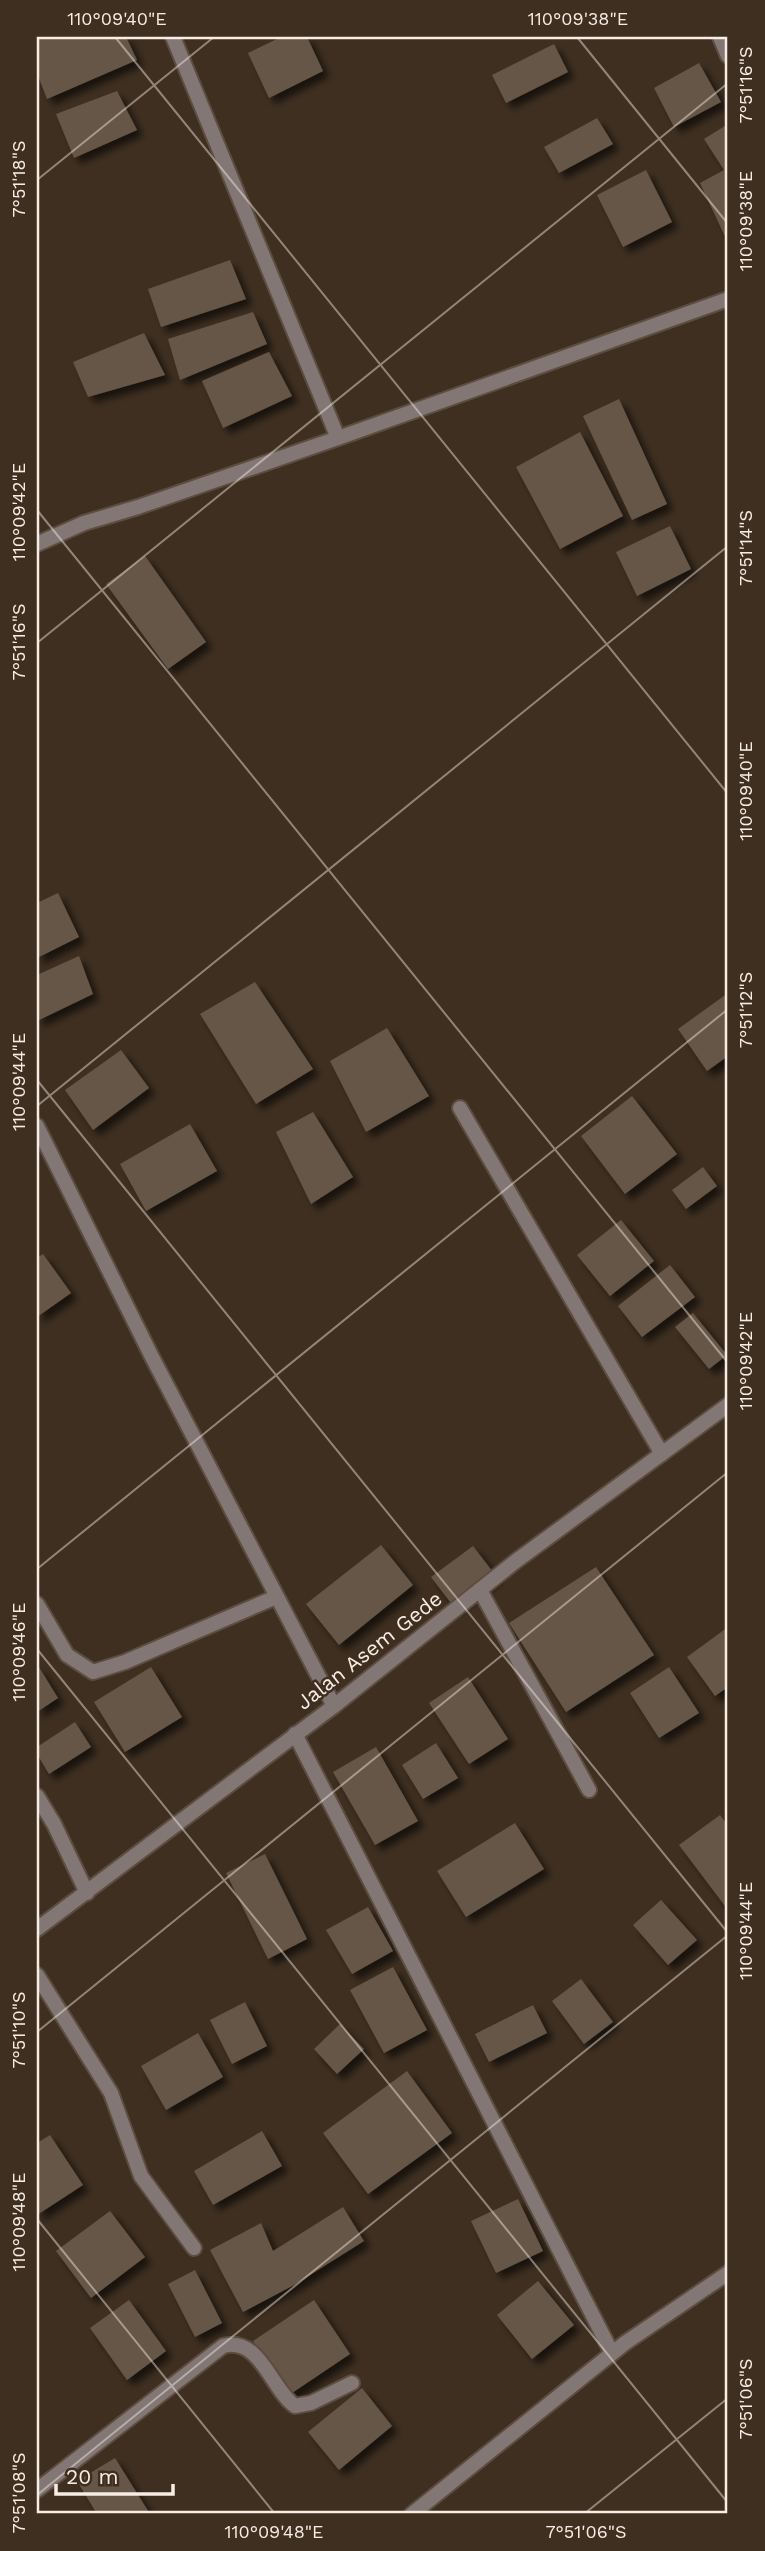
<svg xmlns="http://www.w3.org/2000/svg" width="765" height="2551" viewBox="0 0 765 2551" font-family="'Work Sans',sans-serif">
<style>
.building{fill:#665647;filter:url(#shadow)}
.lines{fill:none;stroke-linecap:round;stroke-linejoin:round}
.minor-casing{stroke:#5c4d40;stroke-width:18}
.tertiary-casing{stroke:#5c4d40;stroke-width:18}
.minor{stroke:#837776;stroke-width:14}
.tertiary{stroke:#837776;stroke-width:14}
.ticks{fill:none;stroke:#f8ede5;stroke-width:2;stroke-opacity:0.45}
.labels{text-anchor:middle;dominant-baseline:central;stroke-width:5;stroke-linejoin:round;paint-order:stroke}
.street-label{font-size:21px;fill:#f8ede5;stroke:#3e2f21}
.neatline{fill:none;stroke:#f8ede5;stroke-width:2.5}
.ticks-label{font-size:18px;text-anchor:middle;fill:#f8ede5}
</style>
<defs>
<filter id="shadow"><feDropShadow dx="6" dy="6" stdDeviation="3.5" flood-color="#0009"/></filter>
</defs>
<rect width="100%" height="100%" fill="#3e2f21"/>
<!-- building -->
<path class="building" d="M37,37H126L137,60L47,99L37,73Z
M281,37H307L323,71L269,98L248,53Z
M554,44L568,72L506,103L492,75Z
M699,63L721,102L674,127L654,88Z
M117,91L137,130L74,158L56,114Z
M597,118L613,144L559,173L544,147Z
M728,124V243L700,183L724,170L704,139Z
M646,170L672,222L623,247L597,195Z
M230,260L246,299L161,327L148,289Z
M253,312L267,344L180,380L168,339Z
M144,333L165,375L88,397L73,362Z
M269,352L292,396L223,428L202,381Z
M619,399L667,504L632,520L583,416Z
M580,432L623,516L560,549L516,467Z
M670,526L691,569L637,596L616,552Z
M145,556L206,642L168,669L106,584Z
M58,893L79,937L37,958V903Z
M79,956L93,994L37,1021V975Z
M255,982L313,1069L256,1104L200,1014Z
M728,993V1056L707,1071L678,1029Z
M387,1028L429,1096L366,1132L330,1061Z
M121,1050L149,1088L93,1130L65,1090Z
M632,1096L677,1154L625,1194L581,1136Z
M313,1112L353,1177L311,1204L276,1132Z
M190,1124L217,1171L146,1211L120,1164Z
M703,1167L717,1186L686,1209L672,1190Z
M621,1220L654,1261L610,1296L577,1255Z
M43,1254L71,1293L37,1317V1258Z
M670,1265L695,1297L642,1337L618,1306Z
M693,1313L727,1355L709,1369L675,1327Z
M381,1545L413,1585L339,1645L306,1604Z
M473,1546L496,1576L454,1607L431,1577Z
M596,1567L654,1655L566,1712L509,1623Z
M728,1627V1687L715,1696L687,1657Z
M37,1664L58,1698L37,1712Z
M151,1667L182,1717L125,1752L94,1702Z
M669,1667L699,1713L659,1738L630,1693Z
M468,1677L508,1739L469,1764L429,1703Z
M75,1722L91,1747L49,1774L37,1754V1747Z
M436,1743L458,1778L423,1799L402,1765Z
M376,1747L418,1821L375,1845L333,1772Z
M720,1815L728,1826V1904L725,1906L679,1845Z
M515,1823L544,1869L466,1917L437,1871Z
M265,1854L307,1939L268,1959L226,1873Z
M661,1900L697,1940L668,1965L633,1925Z
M368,1907L393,1951L352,1974L326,1930Z
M393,1967L427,2030L384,2053L350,1990Z
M581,1979L613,2022L584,2044L552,2001Z
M245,2002L267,2046L232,2064L210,2020Z
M533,2005L547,2033L489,2062L475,2034Z
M340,2024L364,2049L337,2074L314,2049Z
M198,2033L223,2077L166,2110L141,2066Z
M407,2071L452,2133L368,2194L323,2133Z
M262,2131L282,2166L213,2205L194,2171Z
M50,2135L83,2185L37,2215V2143Z
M518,2199L543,2251L496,2273L471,2221Z
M343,2207L364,2241L294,2285L243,2312L210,2250L261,2223L273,2251Z
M110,2211L145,2257L91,2298L56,2251Z
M195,2270L222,2323L195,2337L168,2284Z
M538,2281L574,2325L532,2359L497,2315Z
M129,2300L166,2351L127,2380L90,2328Z
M314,2300L350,2354L289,2395L253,2341Z
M362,2388L392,2426L339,2470L308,2432Z
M115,2458L150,2514H97L77,2481Z"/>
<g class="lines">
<defs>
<path id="minor" d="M173,37L338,438
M720,37L728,56
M37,544L84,523L138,507L338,438L728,299
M460,1108L662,1454
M37,1126L152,1357L334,1706
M480,1590L589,1790
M37,1604L67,1655L93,1672L125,1662L276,1597
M295,1734L612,2353
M37,1796L54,1824L87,1893
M37,1975L111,2093L141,2176L194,2248
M37,2490L223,2346C260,2336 271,2389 295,2406L311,2403L352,2383
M412,2514L625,2343L728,2273"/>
<path id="tertiary" d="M37,1929L334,1706L516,1561L728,1405"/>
</defs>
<!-- minor casing -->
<use href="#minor" class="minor-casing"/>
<!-- tertiary casing -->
<use href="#tertiary" class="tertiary-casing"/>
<!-- minor -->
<use href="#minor" class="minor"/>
<!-- tertiary -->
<use href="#tertiary" class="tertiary"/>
</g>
<!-- ticks -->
<path class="ticks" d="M115,37L728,794M577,37L728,224M37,180L214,37M37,510L728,1363M37,643L728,83M37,1080L728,1933M37,1106L728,546M37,1569L728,1009M37,1649L728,2503M37,2032L728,1472M37,2219L275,2514M37,2495L728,1935M584,2514L728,2398"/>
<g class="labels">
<!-- street labels -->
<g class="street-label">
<text transform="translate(369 1650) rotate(-38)">Jalan Asem Gede</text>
</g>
</g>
<!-- border -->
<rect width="765" height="2551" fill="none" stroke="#3e2f21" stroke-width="77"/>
<!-- scale -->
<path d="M56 2484v10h117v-10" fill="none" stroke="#f8ede5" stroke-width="3.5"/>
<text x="66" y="2484" font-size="21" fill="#f8ede5" stroke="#3e2f21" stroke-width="5" paint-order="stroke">20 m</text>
<rect x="38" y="38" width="688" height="2474" class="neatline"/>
<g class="ticks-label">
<text x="117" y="25">110°09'40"E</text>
<text x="578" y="25">110°09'38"E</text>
<text transform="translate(746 85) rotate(-90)" y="6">7°51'16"S</text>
<text transform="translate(19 179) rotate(-90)" y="6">7°51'18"S</text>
<text transform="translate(746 221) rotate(-90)" y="6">110°09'38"E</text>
<text transform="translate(19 512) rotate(-90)" y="6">110°09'42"E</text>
<text transform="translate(746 548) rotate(-90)" y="6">7°51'14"S</text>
<text transform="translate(19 642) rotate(-90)" y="6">7°51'16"S</text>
<text transform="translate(746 791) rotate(-90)" y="6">110°09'40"E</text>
<text transform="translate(746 1010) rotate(-90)" y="6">7°51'12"S</text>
<text transform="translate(19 1082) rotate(-90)" y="6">110°09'44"E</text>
<text transform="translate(746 1361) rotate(-90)" y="6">110°09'42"E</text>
<text transform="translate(19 1652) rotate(-90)" y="6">110°09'46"E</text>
<text transform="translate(746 1931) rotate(-90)" y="6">110°09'44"E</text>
<text transform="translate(19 2030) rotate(-90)" y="6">7°51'10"S</text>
<text transform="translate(19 2222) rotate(-90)" y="6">110°09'48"E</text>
<text transform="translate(746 2399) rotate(-90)" y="6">7°51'06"S</text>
<text transform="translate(19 2493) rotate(-90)" y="6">7°51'08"S</text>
<text x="274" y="2538">110°09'48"E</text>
<text x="586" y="2538">7°51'06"S</text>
</g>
</svg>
